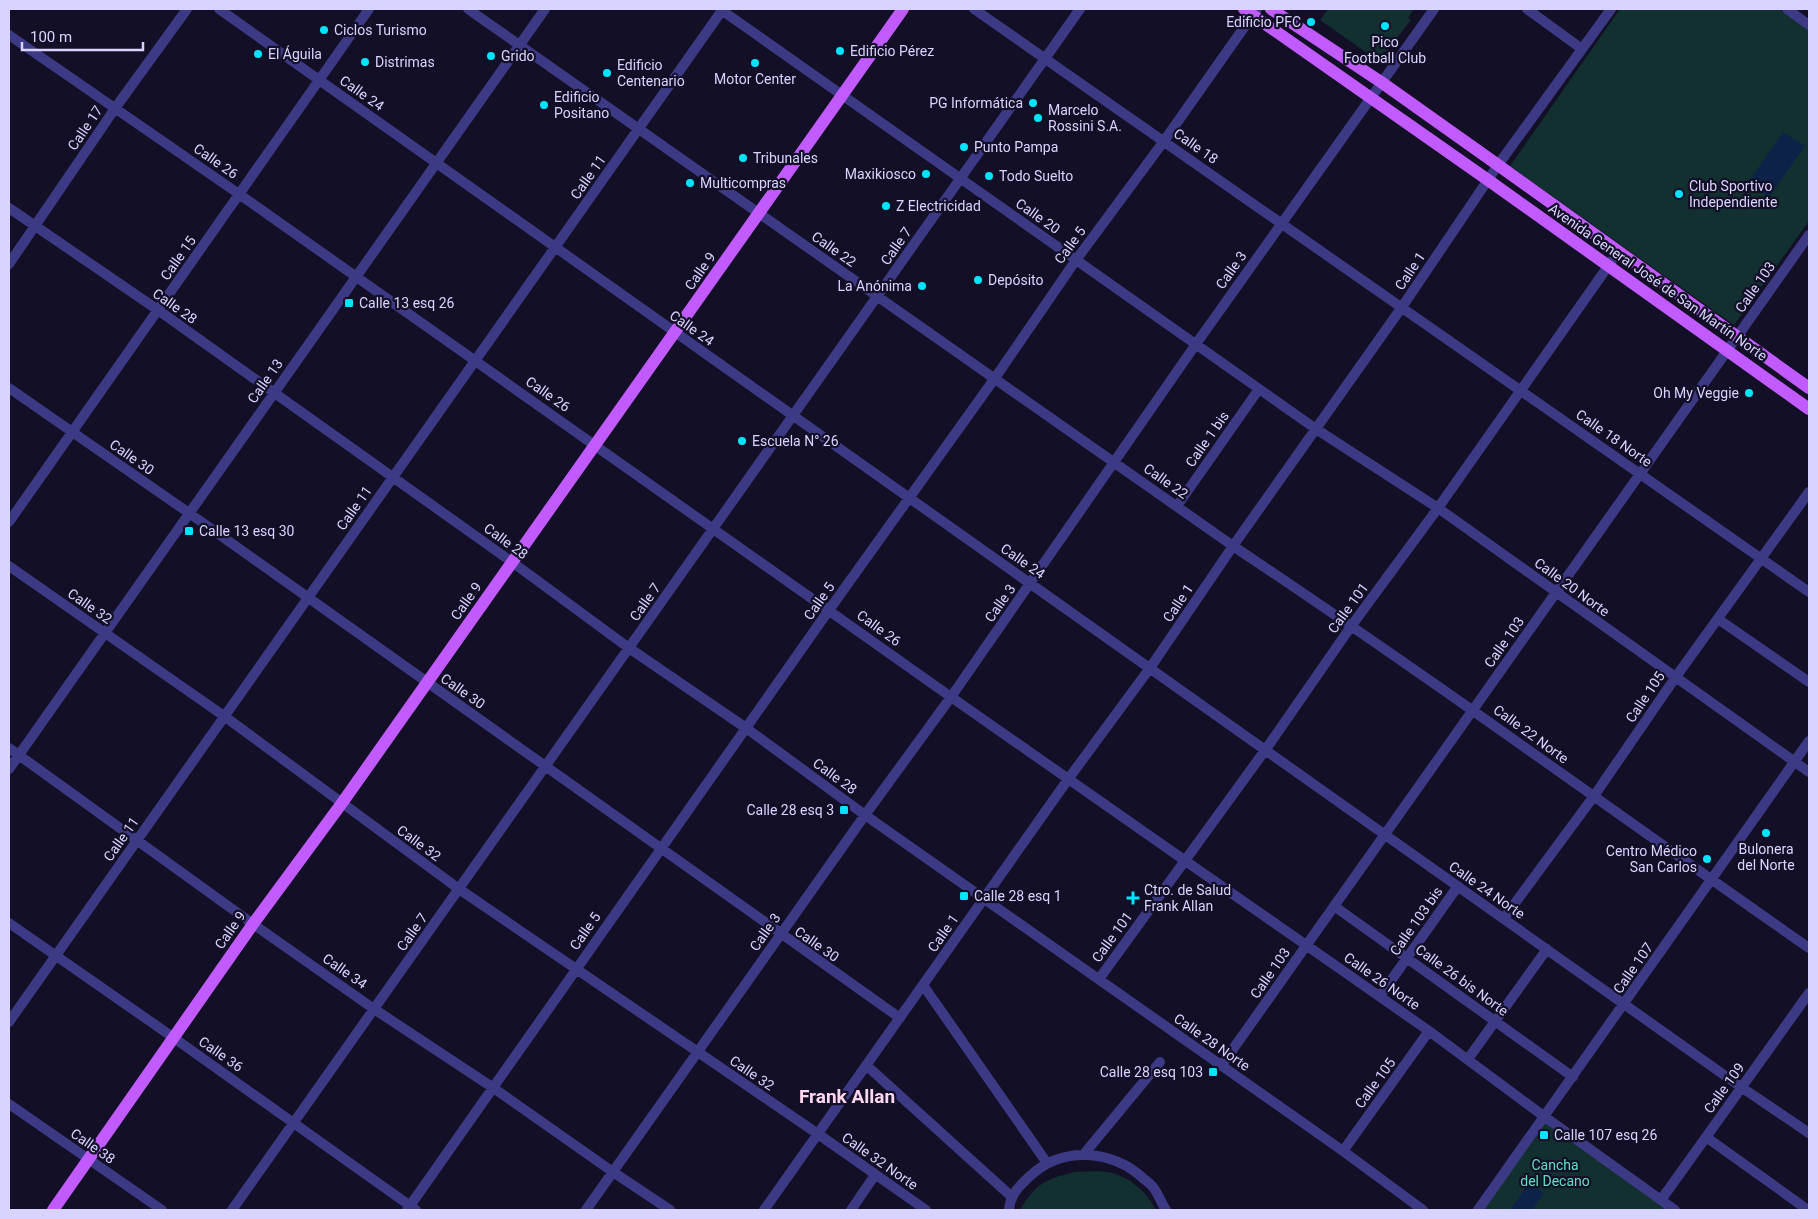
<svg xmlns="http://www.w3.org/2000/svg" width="1818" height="1219" viewBox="0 0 1818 1219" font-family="Roboto,sans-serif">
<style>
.green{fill:#12302f}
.water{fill:#0c2248}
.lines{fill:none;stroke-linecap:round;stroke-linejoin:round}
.minor{stroke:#3d3a85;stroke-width:10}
.major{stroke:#c25bff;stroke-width:12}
.poi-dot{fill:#00e5ff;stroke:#130f26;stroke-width:2}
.labels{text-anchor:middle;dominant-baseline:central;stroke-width:4.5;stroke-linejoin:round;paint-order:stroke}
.poi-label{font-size:14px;fill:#d9d4ff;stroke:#130f26;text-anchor:start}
.street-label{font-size:14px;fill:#d9d4ff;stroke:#130f26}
.park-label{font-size:14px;fill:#5fe0c0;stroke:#130f26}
.district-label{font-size:19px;font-weight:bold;fill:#ffd6f0;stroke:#130f26}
</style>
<rect width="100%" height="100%" fill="#130f26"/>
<!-- green -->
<path class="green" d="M1328,9H1414L1408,18L1411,20L1386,52L1384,51L1377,60L1320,20Z
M1620,9H1779L1809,30V221L1734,325L1510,166Z
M1546,1122L1672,1210H1483Z
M1075,1172C1085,1172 1097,1170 1107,1172C1128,1175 1147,1192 1156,1210H1020C1036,1183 1046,1179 1075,1172Z"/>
<!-- water -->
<path class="water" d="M1783,132L1805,146L1769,197L1748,183Z
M1529,1183L1544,1193L1532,1210H1512L1511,1209Z"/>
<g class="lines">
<!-- minor -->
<path class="minor" d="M219,9L1741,1087L1809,1133
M468,9L1233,546C1428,676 1617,814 1809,948
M720,9L1316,429L1438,508L1809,772
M974,9L1809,592
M1527,9L1582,49
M1787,9L1809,25
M9,35L239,194L951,697L1429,1031L1545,1117L1675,1210
M9,208L158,310L512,562L629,648L746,728L865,815L1343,1151L1423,1210
M9,264L116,107L187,9
M9,388L189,513L900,1018
M1177,506L1259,389
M9,522L369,9
M9,566L224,716L459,889L818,1134L926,1210
M1718,619L1809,682
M9,748L253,924L374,1009L492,1087L613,1172L670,1210
M9,769L545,9
M1334,906L1573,1077
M1504,918L1594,796L1675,678L1809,492
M9,923L174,1038L416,1210
M1099,979L1266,749L1352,625L1438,508L1618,252
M923,985L1047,1163
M1380,996L1458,886
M9,1022L723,9
M1468,1059L1547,949
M866,1065L1012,1197
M1221,1066L1809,235
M9,1104L162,1210
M1706,1137L1808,1210
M1343,1151L1429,1031
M1084,1154L1160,1062
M1661,1200L1809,993
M232,1210L1080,9
M407,1210L829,610L995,378L1076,260L1164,141L1257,9
M586,1210L865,815L951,697L1196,344L1434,9
M764,1210L1069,778L1150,668L1233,546L1402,307L1498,165L1611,9
M851,1210L875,1175
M1009,1210C1010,1195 1019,1186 1030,1176C1063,1145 1113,1150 1144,1179C1148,1182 1153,1186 1155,1190C1159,1196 1162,1204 1166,1210
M1478,1210L1809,741"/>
<!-- major -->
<path class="major" d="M1244,9L1488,180L1809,409
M1271,9L1381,82L1498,165L1809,388
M53,1210L253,924L342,803L903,9"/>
</g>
<!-- markers -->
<g class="poi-dot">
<circle cx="1311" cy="22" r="5"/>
<circle cx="1385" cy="26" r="5"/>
<circle cx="324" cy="30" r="5"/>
<circle cx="840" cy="51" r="5"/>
<circle cx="258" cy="54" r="5"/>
<circle cx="491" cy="56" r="5"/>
<circle cx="365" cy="62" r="5"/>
<circle cx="755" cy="63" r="5"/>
<circle cx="607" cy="73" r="5"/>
<circle cx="1033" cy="103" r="5"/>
<circle cx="544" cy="105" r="5"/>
<circle cx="1038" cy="118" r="5"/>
<circle cx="964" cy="147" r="5"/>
<circle cx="743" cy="158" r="5"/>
<circle cx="926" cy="174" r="5"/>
<circle cx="989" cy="176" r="5"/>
<circle cx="690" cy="183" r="5"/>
<circle cx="1679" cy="194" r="5"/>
<circle cx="886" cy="206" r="5"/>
<circle cx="978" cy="280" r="5"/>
<circle cx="922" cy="286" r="5"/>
<rect x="344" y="298" width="10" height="10" rx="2.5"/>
<circle cx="1749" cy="393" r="5"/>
<circle cx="742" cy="441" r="5"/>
<rect x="184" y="526" width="10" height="10" rx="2.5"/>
<rect x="839" y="805" width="10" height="10" rx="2.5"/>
<circle cx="1766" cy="833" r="5"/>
<circle cx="1707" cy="859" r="5"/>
<rect x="959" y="891" width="10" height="10" rx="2.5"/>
<path d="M1130.5 890.5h5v5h5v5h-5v5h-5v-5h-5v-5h5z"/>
<rect x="1208" y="1067" width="10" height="10" rx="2.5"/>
<rect x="1539" y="1130" width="10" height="10" rx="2.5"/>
</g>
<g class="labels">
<!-- poi labels -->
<g class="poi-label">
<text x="1301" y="22" text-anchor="end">Edificio PFC</text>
<text x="334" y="30">Ciclos Turismo</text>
<text x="1385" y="42" text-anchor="middle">Pico<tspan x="1385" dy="16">Football Club</tspan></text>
<text x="850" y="51">Edificio Pérez</text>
<text x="268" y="54">El Águila</text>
<text x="501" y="56">Grido</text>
<text x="375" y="62">Distrimas</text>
<text x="617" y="65">Edificio<tspan x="617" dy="16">Centenario</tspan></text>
<text x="755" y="79" text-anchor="middle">Motor Center</text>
<text x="554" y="97">Edificio<tspan x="554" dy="16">Positano</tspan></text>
<text x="1023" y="103" text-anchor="end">PG Informática</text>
<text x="1048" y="110">Marcelo<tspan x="1048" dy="16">Rossini S.A.</tspan></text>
<text x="974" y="147">Punto Pampa</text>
<text x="753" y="158">Tribunales</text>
<text x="916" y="174" text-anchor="end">Maxikiosco</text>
<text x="999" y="176">Todo Suelto</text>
<text x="700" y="183">Multicompras</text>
<text x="1689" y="186">Club Sportivo<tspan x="1689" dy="16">Independiente</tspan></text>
<text x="896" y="206">Z Electricidad</text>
<text x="988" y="280">Depósito</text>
<text x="912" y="286" text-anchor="end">La Anónima</text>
<text x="359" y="303">Calle 13 esq 26</text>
<text x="1739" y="393" text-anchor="end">Oh My Veggie</text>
<text x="752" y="441">Escuela N° 26</text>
<text x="199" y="531">Calle 13 esq 30</text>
<text x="834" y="810" text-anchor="end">Calle 28 esq 3</text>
<text x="1766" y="849" text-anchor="middle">Bulonera<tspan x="1766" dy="16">del Norte</tspan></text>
<text x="1697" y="851" text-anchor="end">Centro Médico<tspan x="1697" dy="16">San Carlos</tspan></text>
<text x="1144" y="890">Ctro. de Salud<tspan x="1144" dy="16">Frank Allan</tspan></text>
<text x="974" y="896">Calle 28 esq 1</text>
<text x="1203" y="1072" text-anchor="end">Calle 28 esq 103</text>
<text x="1554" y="1135">Calle 107 esq 26</text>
</g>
<!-- street labels -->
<g class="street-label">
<text transform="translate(362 93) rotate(35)">Calle 24</text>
<text transform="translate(85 128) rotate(-56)">Calle 17</text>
<text transform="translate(1196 146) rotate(35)">Calle 18</text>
<text transform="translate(216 161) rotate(35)">Calle 26</text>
<text transform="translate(588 177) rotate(-55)">Calle 11</text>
<text transform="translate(1038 216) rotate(35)">Calle 20</text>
<text transform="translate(1070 245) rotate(-54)">Calle 5</text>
<text transform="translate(896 246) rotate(-55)">Calle 7</text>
<text transform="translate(834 249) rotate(35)">Calle 22</text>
<text transform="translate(178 258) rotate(-55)">Calle 15</text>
<text transform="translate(1231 270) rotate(-55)">Calle 3</text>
<text transform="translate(700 271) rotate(-55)">Calle 9</text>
<text transform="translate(1410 271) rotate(-56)">Calle 1</text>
<text transform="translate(1658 282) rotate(35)">Avenida General José de San Martín Norte</text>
<text transform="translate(1755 287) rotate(-55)">Calle 103</text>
<text transform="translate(175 306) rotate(35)">Calle 28</text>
<text transform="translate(692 328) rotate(35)">Calle 24</text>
<text transform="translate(265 381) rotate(-55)">Calle 13</text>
<text transform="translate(548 394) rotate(35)">Calle 26</text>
<text transform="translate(1614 438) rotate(35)">Calle 18 Norte</text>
<text transform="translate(1207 439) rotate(-55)">Calle 1 bis</text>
<text transform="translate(132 457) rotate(35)">Calle 30</text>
<text transform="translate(1166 481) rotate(35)">Calle 22</text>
<text transform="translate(354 508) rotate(-55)">Calle 11</text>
<text transform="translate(506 541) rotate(36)">Calle 28</text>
<text transform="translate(1023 561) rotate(35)">Calle 24</text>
<text transform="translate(1572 587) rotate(36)">Calle 20 Norte</text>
<text transform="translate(466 601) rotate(-55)">Calle 9</text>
<text transform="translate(819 601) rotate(-55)">Calle 5</text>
<text transform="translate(645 602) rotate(-55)">Calle 7</text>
<text transform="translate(1000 603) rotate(-55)">Calle 3</text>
<text transform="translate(1178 603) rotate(-56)">Calle 1</text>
<text transform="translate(90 606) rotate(35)">Calle 32</text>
<text transform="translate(1348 608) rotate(-54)">Calle 101</text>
<text transform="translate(879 628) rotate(36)">Calle 26</text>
<text transform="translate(1504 642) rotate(-55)">Calle 103</text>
<text transform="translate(463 691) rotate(35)">Calle 30</text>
<text transform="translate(1645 697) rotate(-56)">Calle 105</text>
<text transform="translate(1531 734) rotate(36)">Calle 22 Norte</text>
<text transform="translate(835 776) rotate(36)">Calle 28</text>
<text transform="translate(121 839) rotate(-55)">Calle 11</text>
<text transform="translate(419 843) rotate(36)">Calle 32</text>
<text transform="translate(1487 890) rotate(35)">Calle 24 Norte</text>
<text transform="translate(1416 921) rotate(-55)">Calle 103 bis</text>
<text transform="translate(230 930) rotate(-55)">Calle 9</text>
<text transform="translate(585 931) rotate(-55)">Calle 5</text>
<text transform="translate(412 932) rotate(-55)">Calle 7</text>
<text transform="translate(765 932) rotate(-55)">Calle 3</text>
<text transform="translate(943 933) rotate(-55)">Calle 1</text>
<text transform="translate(1112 937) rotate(-54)">Calle 101</text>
<text transform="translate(817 944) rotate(35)">Calle 30</text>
<text transform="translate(1633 968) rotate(-55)">Calle 107</text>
<text transform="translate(345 971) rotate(35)">Calle 34</text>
<text transform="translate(1270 973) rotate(-55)">Calle 103</text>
<text transform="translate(1462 980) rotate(36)">Calle 26 bis Norte</text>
<text transform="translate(1382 981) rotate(35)">Calle 26 Norte</text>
<text transform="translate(1212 1042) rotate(35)">Calle 28 Norte</text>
<text transform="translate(221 1054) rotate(35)">Calle 36</text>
<text transform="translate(752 1073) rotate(34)">Calle 32</text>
<text transform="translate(1375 1083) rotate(-54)">Calle 105</text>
<text transform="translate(1724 1088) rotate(-54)">Calle 109</text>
<text transform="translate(93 1146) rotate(35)">Calle 38</text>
<text transform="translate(880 1161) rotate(35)">Calle 32 Norte</text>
</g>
<!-- park labels -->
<g class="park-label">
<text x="1555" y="1165">Cancha<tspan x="1555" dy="16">del Decano</tspan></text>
</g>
<!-- district labels -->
<g class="district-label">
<text x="847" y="1096">Frank Allan</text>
</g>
</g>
<!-- border -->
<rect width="1818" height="1219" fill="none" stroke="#d9d4ff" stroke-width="20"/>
<!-- scale -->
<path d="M22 42v8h121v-8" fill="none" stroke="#d9d4ff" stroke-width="2.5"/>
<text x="30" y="42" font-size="15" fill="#d9d4ff" stroke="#130f26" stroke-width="4" paint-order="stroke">100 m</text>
</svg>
